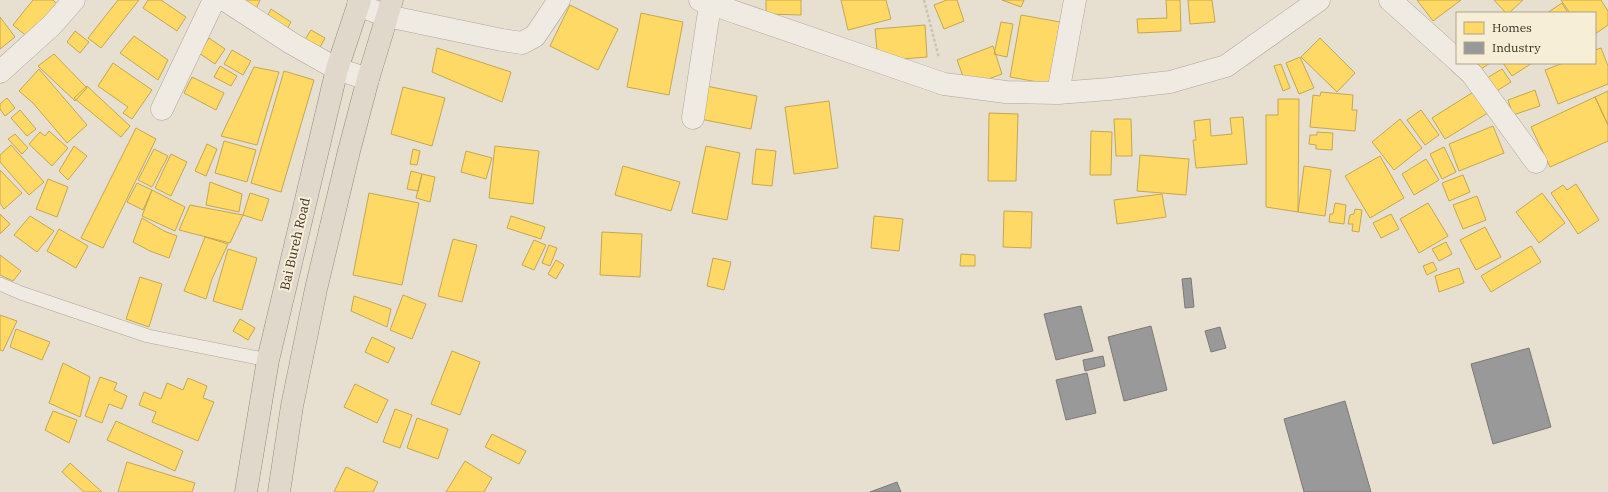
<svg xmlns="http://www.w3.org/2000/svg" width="1608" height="492" viewBox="0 0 1608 492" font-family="'IBM Plex Serif',serif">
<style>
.homes{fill:#ffd966;stroke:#c5a651}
.industry{fill:#999;stroke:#7d7975}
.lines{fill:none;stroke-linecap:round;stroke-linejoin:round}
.service-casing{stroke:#ada599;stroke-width:14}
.minor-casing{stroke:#ada599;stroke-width:23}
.trunk-casing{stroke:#928b80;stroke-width:23}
.path{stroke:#c8c2b9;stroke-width:2.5;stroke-dasharray:3 2;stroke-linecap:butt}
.service{stroke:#efebe3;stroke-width:13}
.minor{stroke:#efebe3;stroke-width:22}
.trunk{stroke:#e0d9cb;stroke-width:22}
.labels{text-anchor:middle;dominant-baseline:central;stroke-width:4;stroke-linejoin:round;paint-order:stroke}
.street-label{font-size:13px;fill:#3d2e20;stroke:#f7eed8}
</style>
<rect width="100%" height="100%" fill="#e7e0d1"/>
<!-- homes -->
<path class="homes" d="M33,0H53L57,4L30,39L13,25Z
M118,0H139L101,48L88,38Z
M148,0H161L186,17L177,31L143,8Z
M245,0H260L256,9L244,3Z
M766,0H801V15L766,14Z
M841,0H886L891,19L848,30Z
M947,0H957L964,21L944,29L934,5Z
M1002,0H1024L1021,7Z
M1166,0H1180L1181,31L1138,33L1137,19L1167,18Z
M1188,0H1212L1215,22L1190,24Z
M1417,0H1461L1433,21Z
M1494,0H1523L1509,13H1506Z
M1561,0H1601L1608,11V25L1595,34V13H1570Z
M1562,3L1568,13H1547Z
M570,5L618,29L598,70L550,46Z
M271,9L291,22L287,29L267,17Z
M641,13L683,22L669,95L627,87Z
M1021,15L1060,22L1049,84L1010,77Z
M0,17L15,37L0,49Z
M1001,22L1013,24L1007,57L994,54Z
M925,25L927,57L878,61L875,29Z
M311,30L325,38L317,53L302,44Z
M75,31L89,42L80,53L67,42Z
M134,36L168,60L158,80L120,53Z
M209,38L225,49L215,64L199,53Z
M1320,38L1355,73L1337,92L1301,57Z
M993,46L1002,74L967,87L957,60Z
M437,48L511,72L502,102L432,72Z
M1601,48L1608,66V84L1558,104L1545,70L1563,63H1595V50Z
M232,50L251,61L243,75L224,64Z
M54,54L87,88L75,101L38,66Z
M1300,57L1314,88L1299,94L1286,63Z
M113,63L152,90L132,119L123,113L128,107L98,86Z
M1477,63H1490L1481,69Z
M1503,63H1532L1512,76Z
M1281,64L1290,88L1283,91L1274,66Z
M220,66L237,76L231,86L214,77Z
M254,67L279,72L257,145L221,136Z
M39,69L87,125L67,143L33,103L19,91Z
M1502,69L1511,82L1495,92L1487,78Z
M284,71L314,80L281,192L251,183Z
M192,77L224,93L216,110L184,93Z
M87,86L130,126L121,137L74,98Z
M706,86L757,96L751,129L700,119Z
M403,87L445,98L432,146L391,134Z
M1478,89L1491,111L1445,139L1432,118Z
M1535,90L1540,106L1513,115L1508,100Z
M1608,91V125L1595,97Z
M1321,92L1353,95L1352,110H1357L1355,131L1310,127L1313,95L1320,96Z
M1595,97L1608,125V141L1550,167L1531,127Z
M7,98L15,108L5,116L0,109V104Z
M1278,99H1299L1298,212L1266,207V115H1278Z
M829,101L838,168L794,174L785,107Z
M20,110L36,129L27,136L11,118Z
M1421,110L1439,135L1425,145L1407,120Z
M989,113L1018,114L1016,181H988Z
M1243,117L1247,164L1196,168L1193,140H1196L1194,121L1210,119L1211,136L1232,134L1230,118Z
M1114,119H1131L1132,156H1116Z
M1400,119L1422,148L1394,170L1372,142Z
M1493,126L1504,153L1459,171L1449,144Z
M136,128L156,139L103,248L81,238Z
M49,131L68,148L52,166L29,144L40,132L45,136Z
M1091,131L1112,132L1111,175H1090Z
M1317,132L1333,133L1332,150L1316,149V145L1309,144L1310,135H1317Z
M15,134L28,148L22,154L8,139Z
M224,141L256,150L247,182L215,173Z
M207,144L217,149L206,176L195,171Z
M11,145L44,182L29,195L0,162V155Z
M74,146L87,156L68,180L59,171Z
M495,146L539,151L533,204L489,198Z
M706,146L740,153L727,220L692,213Z
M1444,147L1456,172L1442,179L1430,154Z
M154,149L168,156L152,187L138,180Z
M413,149L420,151L417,165L410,164Z
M756,149L776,151L772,186L752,184Z
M466,151L492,158L486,179L461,172Z
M171,154L187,162L171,196L155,188Z
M1140,155L1189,159L1186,195L1137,191Z
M1380,156L1404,198L1370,218L1345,176Z
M1426,159L1439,180L1414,195L1402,174Z
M623,166L680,182L671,211L615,195Z
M1304,166L1331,170L1325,216L1298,212Z
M0,170L22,193L4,209L0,203Z
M411,171L422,174L418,191L407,189Z
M422,174L435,177L430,202L416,198Z
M1463,175L1470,192L1449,201L1442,183Z
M48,179L68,187L57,217L36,209Z
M210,182L242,194L239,212L206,205Z
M137,183L152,190L143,210L127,202Z
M1576,184L1599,220L1578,234L1551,193L1563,185L1567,190Z
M152,190L185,207L175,231L142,216Z
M250,193L269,199L262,221L243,215Z
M369,193L419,203L402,285L353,275Z
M1542,193L1565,223L1539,243L1516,212Z
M1162,194L1166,217L1117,224L1114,200Z
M1477,196L1486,220L1463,229L1453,205Z
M1335,203L1346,205L1344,224L1329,222L1330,214H1333Z
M1428,203L1448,236L1419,253L1400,219Z
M190,205L243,215L230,243L179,230Z
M1355,209L1362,210L1359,232L1352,231L1353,224H1348L1350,215L1354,214Z
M1004,211L1032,212L1031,248L1003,247Z
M0,214L10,224L0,234Z
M1391,214L1399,229L1381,238L1373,223Z
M30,216L54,231L37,252L14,235Z
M511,216L545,227L541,239L507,228Z
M874,216L903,219L899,251L871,248Z
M142,218L164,231L177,236L169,258L150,251L133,242Z
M1485,227L1501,257L1476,270L1460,240Z
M59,229L88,246L76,268L47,251Z
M602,232L642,234L640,277L600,275Z
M205,237L228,244L212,279L206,299L184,291Z
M453,239L477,245L462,302L438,296Z
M534,240L546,245L534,270L522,265Z
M1446,242L1452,254L1439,261L1432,249Z
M549,245L557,248L550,266L542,263Z
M1531,246L1541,262L1491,292L1481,276Z
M228,249L257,258L242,310L213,301Z
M961,254L975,255V266H960Z
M0,255L21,271L13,281L0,275Z
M713,258L731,262L724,290L707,286Z
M556,260L564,265L556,279L548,274Z
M1433,262L1437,270L1427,275L1423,266Z
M1459,268L1464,283L1439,292L1435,276Z
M140,277L162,284L149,327L126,319Z
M403,295L426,304L412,339L390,330Z
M354,296L391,309L387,327L351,311Z
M0,315L17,321L3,351L0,350Z
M240,319L255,328L248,340L233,331Z
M16,329L50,342L42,360L10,347Z
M372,337L395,348L388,363L365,352Z
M452,351L480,362L460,415L431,404Z
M63,363L90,377L80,417L49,403Z
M100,377L117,383L114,390L127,396L122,409L109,404L102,423L85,416Z
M188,378L207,386L203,398L214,402L198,441L152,422L156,412L139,405L144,392L161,399L167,383L183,390Z
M355,384L388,400L377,423L344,407Z
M395,409L412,415L400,448L383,442Z
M53,411L77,420L69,443L45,430Z
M417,418L448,429L438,459L407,448Z
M116,421L183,451L175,471L107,440Z
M492,434L526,451L519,464L485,447Z
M465,461L492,478L484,492H446Z
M127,462L195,483L192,492H118Z
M70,463L102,492H84L62,472Z
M346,467L378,482L373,492H334Z"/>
<!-- industry -->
<path class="industry" d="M1191,278L1194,307L1185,308L1182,279Z
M1081,306L1093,351L1056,360L1044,314Z
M1151,326L1167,390L1124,401L1108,337Z
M1220,327L1226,348L1211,352L1205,331Z
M1529,348L1551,427L1493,444L1471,364Z
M1103,356L1105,366L1085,371L1083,360Z
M1087,373L1096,413L1066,420L1056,380Z
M1345,401L1371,492H1304L1284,419Z
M897,482L901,492H870Z"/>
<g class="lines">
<defs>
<path id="service" d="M0,284L21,293L148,336L268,360"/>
<path id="minor" d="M225,0L291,43L337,69L368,79
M700,0L944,84L1006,92L1058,93L1075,0
M1390,0L1457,60
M358,5L387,16L502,40L522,43L535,36L559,0
M1460,63L1472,74L1536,162
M0,72L52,25L74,0
M1058,93L1109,89L1170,82L1226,66L1319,0
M162,109L214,0
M693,118L710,5"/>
<path id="trunk" d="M246,492L268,360L337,69L360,0
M279,492L292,406L316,289L349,151L368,79L392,0"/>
</defs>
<!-- service casing -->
<use href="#service" class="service-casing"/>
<!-- minor casing -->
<use href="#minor" class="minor-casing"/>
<!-- trunk casing -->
<use href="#trunk" class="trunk-casing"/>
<!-- path -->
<path class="path" d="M924,0L939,58"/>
<!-- service -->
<use href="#service" class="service"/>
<!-- minor -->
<use href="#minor" class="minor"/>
<!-- trunk -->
<use href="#trunk" class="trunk"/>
</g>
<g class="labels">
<!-- street labels -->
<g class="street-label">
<text transform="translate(295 244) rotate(-77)">Bai Bureh Road</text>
</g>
</g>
<!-- legend -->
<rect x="1456" y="12" width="140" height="52" fill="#f7eed8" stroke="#ada18e"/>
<rect x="1464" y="22" width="20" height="12" fill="#ffd966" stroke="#ada18e"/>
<text x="1492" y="32" font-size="12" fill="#3d2e20">Homes</text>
<rect x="1464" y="42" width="20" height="12" fill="#999999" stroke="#ada18e"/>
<text x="1492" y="52" font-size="12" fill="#3d2e20">Industry</text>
</svg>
